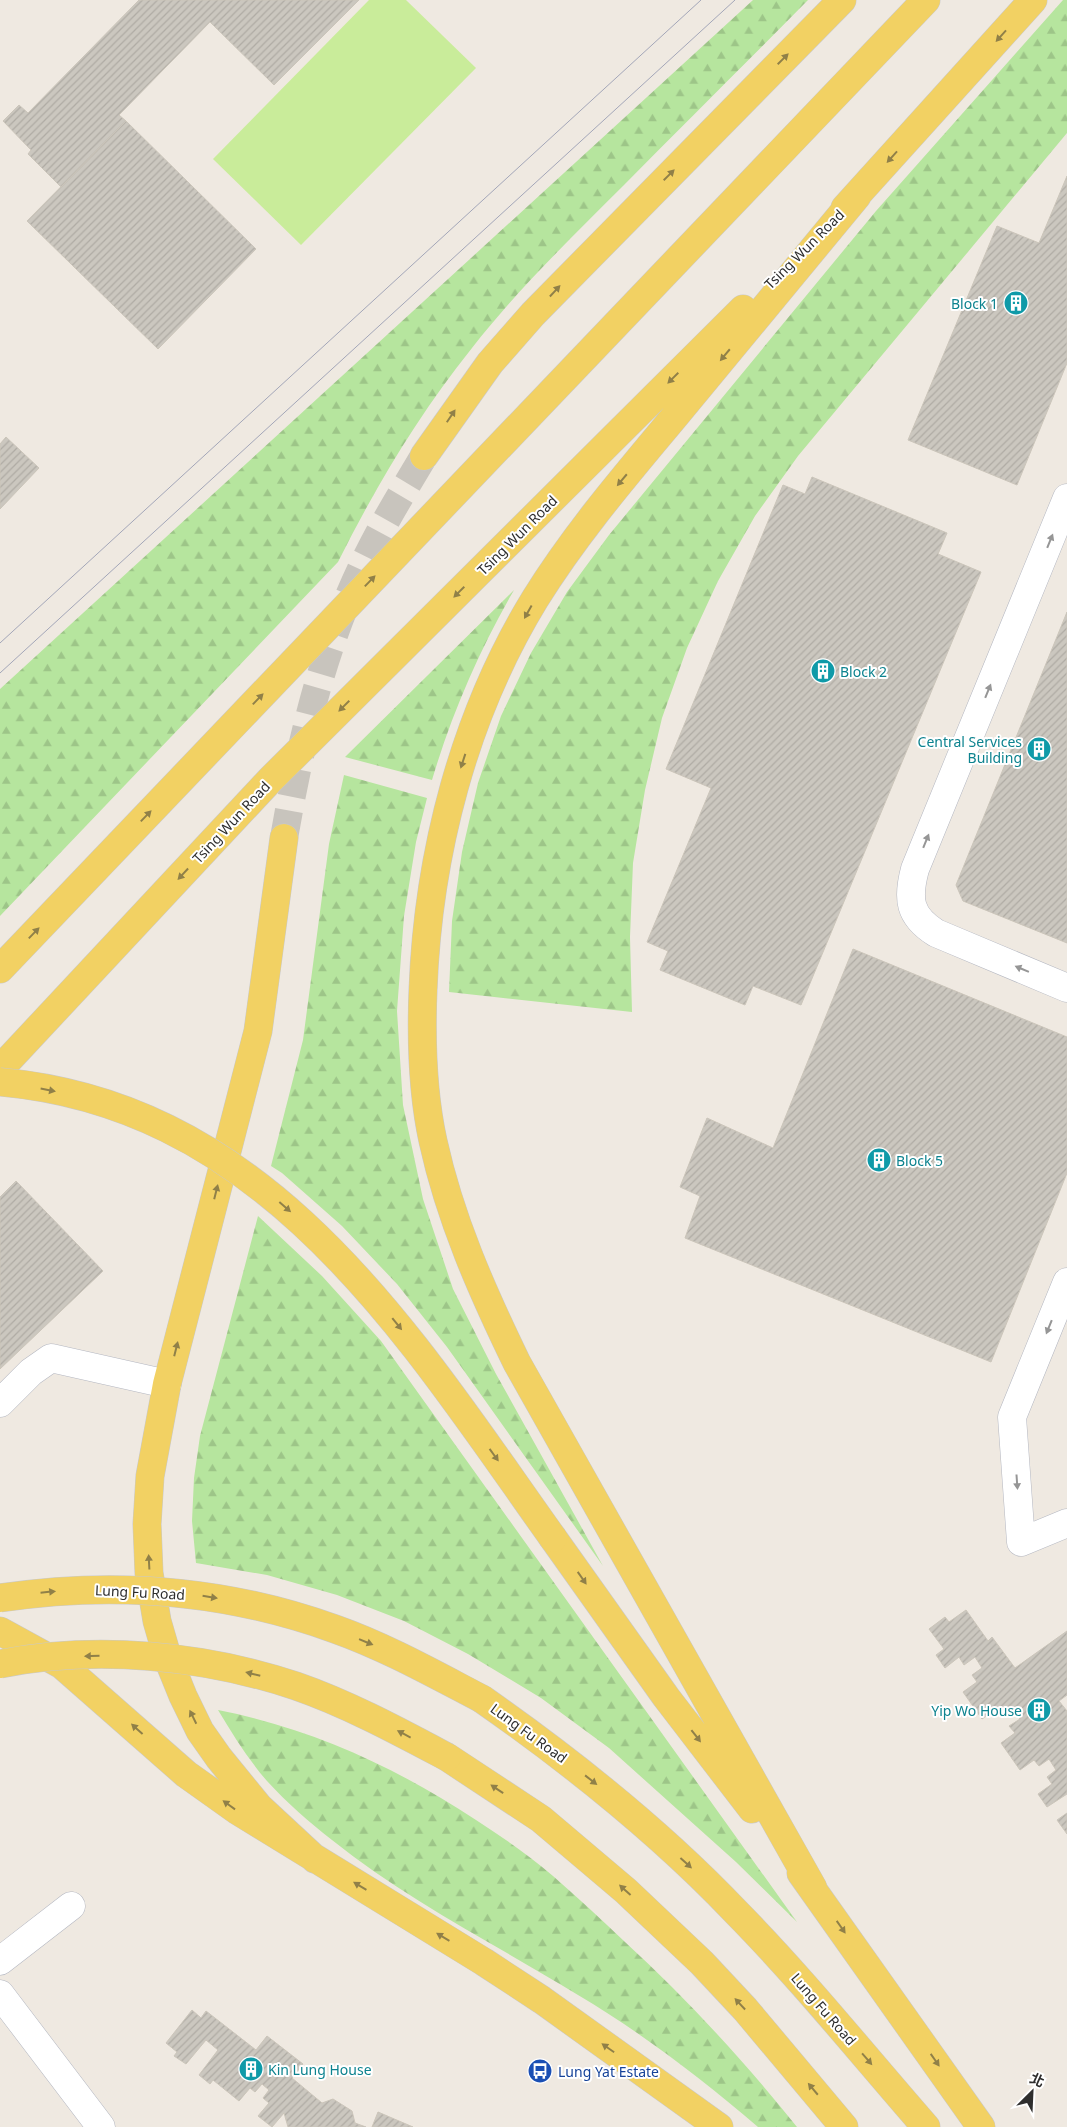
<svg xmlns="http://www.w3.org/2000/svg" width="1067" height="2127" viewBox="0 0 1067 2127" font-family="'Noto Sans','Noto Sans TC',sans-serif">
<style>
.forest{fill:url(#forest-firs)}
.pitch{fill:#c9ec9a}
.building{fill:url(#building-hatch);stroke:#cbc5ba}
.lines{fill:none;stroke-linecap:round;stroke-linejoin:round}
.major-tunnel{stroke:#c8c4bd;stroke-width:28;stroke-dasharray:28 14;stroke-linecap:butt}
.minor-casing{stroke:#b4b7c1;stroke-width:29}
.major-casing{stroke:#c9c9c9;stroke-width:29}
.minor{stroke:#fff;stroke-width:28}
.major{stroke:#f2d163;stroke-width:28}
.tram{stroke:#a3a6b8;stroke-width:1}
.major-bridge-casing{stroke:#c9c9c9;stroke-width:29;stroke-linecap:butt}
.major-bridge{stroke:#f2d163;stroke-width:28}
.oneway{fill:#908048}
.oneway2{fill:#969696}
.labels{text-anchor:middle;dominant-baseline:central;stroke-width:4;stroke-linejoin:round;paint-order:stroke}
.street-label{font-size:14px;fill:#2e2e2e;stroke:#fff}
.culture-label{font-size:14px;fill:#0d838f;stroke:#fff;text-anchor:end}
.transit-label{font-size:14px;fill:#164399;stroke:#fff;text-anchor:start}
</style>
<defs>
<pattern id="forest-firs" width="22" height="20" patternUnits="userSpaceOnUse" patternTransform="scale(1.25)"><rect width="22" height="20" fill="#b6e59e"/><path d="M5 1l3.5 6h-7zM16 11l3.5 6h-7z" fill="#9dc588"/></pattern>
<pattern id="building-hatch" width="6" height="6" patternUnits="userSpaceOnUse" patternTransform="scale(1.25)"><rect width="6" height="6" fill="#cbc7bf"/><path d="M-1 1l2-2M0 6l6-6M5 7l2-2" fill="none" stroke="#afaba4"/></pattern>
</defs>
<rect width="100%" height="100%" fill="#efe9e1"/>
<!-- forest -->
<path class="forest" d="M753,0H808C747,62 685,123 624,185C572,237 518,289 472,348C419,414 376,486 338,562L0,916V689Z
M1063,0H1067V133L798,456L755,516L718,581L687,648L662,718L645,790L633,863L630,937L632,1012L449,992L452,921L462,852L478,783L501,716L531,653L567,592L609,535L876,211Z
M514,590C479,651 452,713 432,780L345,757Z
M344,775L427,798L416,842L404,916L397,1011L403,1105L423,1199L453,1289L496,1374L603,1566L447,1347L397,1284L342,1226L282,1173L271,1166L303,1040L329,844Z
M258,1216L322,1276L381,1341L797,1922L736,1862L609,1748L541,1698L468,1654L404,1621L337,1595L267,1575L196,1563L192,1521L194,1478L200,1436Z
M218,1710C314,1729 395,1767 476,1820C502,1837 529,1855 553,1876C577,1897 601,1919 625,1942C687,1999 744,2061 797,2127H758C702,2079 642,2033 578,1995C495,1944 408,1901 332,1840C309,1822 287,1803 267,1781C248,1759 233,1735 218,1710Z"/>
<!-- pitch -->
<path class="pitch" d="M369,0H406L476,68L301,245L213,159Z"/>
<!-- building -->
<path class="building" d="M139,0H359L274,85L210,22L119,115L126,121L61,187L28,154L31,150L3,121L19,105L28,113Z
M126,121L256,249L158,349L27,221Z
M1067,176V363L1017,485L908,440L997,226L1039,243Z
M6,437L39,468L0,509V444Z
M812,477L947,533L938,554L981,572L801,1005L753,986L745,1005L660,970L668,951L647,942L711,788L666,769L783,485L805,494Z
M1067,612V943L963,901L956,885Z
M853,949L1067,1037V1173L991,1362L685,1238L700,1196L680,1187L707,1118L773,1148Z
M16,1181L103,1271L0,1369V1197Z
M966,1610L988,1641L992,1637L1015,1668L1067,1631V1695L1059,1701L1067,1711V1794L1047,1807L1038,1794L1052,1784L1047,1777L1056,1770L1049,1759L1039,1766L1034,1760L1020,1770L1001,1743L1015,1733L1009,1726L1020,1719L1011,1708L1002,1716L997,1709L982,1719L963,1692L977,1682L972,1675L982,1668L975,1657L964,1665L959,1657L945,1668L936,1655L944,1649L929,1629L945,1617L949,1622Z
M1067,1813V1834L1057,1820Z
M192,2010L201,2018L206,2011L256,2050L267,2036L303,2064L292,2078L322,2103L333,2099L352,2111L355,2123L366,2127H288L284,2113L272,2127L258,2116L269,2103L263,2098L269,2090L262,2084L255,2092L250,2088L239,2101L213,2080L210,2084L199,2075L218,2050L206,2040L186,2064L174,2056L177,2052L166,2043Z
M378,2112L413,2127H372Z"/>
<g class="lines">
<!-- major-tunnel -->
<path class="major-tunnel" d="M284,838C300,746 321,654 361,569C379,530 402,493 424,456"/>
<defs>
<path id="minor" d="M1067,498L915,869C907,899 909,916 936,933L1067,988
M1067,1282L1012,1417L1021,1542L1067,1523
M0,1403L31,1372L51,1358L167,1384
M0,1961L71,1906
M0,1994L101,2127"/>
<path id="major" d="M845,208L1033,0
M424,456L490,363L533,314L842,0
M284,838L258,1031L167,1384L150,1476L147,1524L149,1573L157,1621L168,1659L183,1696L200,1731L219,1758L259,1807L315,1859
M0,969L926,0
M0,1069L271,779L743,309
M553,1538L666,1697L752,1809
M0,1631L62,1665L186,1774L238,1811L484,1962L542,2000L719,2127
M482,1699C572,1762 660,1832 736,1912C803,1980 863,2055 926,2127
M447,1757L541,1819L626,1891L702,1963L745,2009L844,2127
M801,1873L981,2127
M813,1888L517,1363C482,1291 450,1219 433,1141C422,1091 421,1040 423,990C428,854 464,715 535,599C576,533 626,475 676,415C736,342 796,269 857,196"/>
</defs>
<!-- minor casing -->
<use href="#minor" class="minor-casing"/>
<!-- major casing -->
<use href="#major" class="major-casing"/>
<!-- minor -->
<use href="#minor" class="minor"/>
<!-- major -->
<use href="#major" class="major"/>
<!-- tram -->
<path class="tram" d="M0,643L701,0
M0,673L735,0"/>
<defs>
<path id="major-bridge" d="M0,1082C271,1106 411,1339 553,1538
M0,1598C113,1581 227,1590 335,1629C386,1647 434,1674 482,1699
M0,1664C96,1645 203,1655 296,1686C348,1704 398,1731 447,1757"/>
</defs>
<!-- major-bridge casing -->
<use href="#major-bridge" class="major-bridge-casing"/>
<!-- major-bridge -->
<use href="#major-bridge" class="major-bridge"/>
</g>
<!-- one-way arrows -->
<defs><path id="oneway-solid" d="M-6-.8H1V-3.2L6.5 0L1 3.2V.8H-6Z" transform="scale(1.25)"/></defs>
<g class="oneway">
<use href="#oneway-solid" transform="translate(1001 36) rotate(132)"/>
<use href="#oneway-solid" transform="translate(783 59) rotate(-45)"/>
<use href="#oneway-solid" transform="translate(892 157) rotate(132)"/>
<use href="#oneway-solid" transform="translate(669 175) rotate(-45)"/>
<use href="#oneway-solid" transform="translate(555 291) rotate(-47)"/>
<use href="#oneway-solid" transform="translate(725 355) rotate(130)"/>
<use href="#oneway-solid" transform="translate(673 378) rotate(135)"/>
<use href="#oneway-solid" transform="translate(451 416) rotate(-56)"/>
<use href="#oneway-solid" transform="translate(622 480) rotate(130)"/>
<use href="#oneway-solid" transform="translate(370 581) rotate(-46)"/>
<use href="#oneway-solid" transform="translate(459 592) rotate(135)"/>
<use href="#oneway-solid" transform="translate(528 612) rotate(119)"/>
<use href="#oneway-solid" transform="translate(258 699) rotate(-46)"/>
<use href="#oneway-solid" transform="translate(344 706) rotate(135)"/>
<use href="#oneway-solid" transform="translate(463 761) rotate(108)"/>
<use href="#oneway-solid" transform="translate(146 816) rotate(-46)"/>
<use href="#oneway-solid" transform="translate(183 874) rotate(133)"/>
<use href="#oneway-solid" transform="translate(34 933) rotate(-46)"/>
<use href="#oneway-solid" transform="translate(48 1090) rotate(11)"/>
<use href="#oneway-solid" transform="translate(216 1192) rotate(-76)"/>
<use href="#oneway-solid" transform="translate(285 1207) rotate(41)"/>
<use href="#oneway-solid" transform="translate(397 1324) rotate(51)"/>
<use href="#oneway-solid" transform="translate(176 1349) rotate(-76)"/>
<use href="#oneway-solid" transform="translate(494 1455) rotate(54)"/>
<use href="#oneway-solid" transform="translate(149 1562) rotate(-93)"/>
<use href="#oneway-solid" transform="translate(582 1578) rotate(55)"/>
<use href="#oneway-solid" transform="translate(48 1592) rotate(-6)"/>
<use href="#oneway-solid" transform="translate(210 1597) rotate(9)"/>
<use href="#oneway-solid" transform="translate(366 1642) rotate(22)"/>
<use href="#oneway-solid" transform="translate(92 1656) rotate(179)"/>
<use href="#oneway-solid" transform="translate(253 1674) rotate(-166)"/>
<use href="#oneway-solid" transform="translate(193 1717) rotate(-116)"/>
<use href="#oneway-solid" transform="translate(137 1729) rotate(-138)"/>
<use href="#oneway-solid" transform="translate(404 1734) rotate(-152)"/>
<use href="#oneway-solid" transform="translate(696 1736) rotate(52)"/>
<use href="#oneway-solid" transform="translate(591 1780) rotate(38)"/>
<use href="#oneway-solid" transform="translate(497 1789) rotate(-146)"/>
<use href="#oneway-solid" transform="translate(229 1805) rotate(-144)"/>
<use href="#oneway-solid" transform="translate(686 1863) rotate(42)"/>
<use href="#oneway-solid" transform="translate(360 1886) rotate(-149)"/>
<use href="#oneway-solid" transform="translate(625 1890) rotate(-138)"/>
<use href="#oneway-solid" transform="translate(841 1927) rotate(55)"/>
<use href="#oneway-solid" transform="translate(443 1937) rotate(-149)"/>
<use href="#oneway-solid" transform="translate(740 2004) rotate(-133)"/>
<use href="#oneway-solid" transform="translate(608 2048) rotate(-145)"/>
<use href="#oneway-solid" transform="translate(867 2059) rotate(49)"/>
<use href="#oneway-solid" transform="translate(935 2060) rotate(55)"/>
<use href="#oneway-solid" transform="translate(813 2089) rotate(-130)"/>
</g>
<g class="oneway2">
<use href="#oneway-solid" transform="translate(1050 541) rotate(-68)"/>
<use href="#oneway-solid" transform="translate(988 691) rotate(-68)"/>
<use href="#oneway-solid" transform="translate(926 841) rotate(-68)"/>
<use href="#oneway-solid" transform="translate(1022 969) rotate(-157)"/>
<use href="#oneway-solid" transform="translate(1049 1327) rotate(112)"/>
<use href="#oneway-solid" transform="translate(1017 1482) rotate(86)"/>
</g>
<!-- icons -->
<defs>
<symbol id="building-disc" viewBox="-11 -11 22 22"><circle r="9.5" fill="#0f9aa8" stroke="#fff"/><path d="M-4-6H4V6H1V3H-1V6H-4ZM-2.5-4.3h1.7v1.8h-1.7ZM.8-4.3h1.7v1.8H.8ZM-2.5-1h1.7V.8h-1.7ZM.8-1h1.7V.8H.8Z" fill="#fff"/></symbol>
<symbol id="bus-disc" viewBox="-11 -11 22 22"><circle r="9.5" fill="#1a4fb4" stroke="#fff"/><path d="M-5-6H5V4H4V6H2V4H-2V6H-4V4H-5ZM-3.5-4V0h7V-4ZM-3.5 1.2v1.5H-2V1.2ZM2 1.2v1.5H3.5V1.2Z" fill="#fff"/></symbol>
</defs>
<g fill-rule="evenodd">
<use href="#building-disc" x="1002" y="289" width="28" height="28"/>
<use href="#building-disc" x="809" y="657" width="28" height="28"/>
<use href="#building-disc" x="1025" y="735" width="28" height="28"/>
<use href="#building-disc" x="865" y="1146" width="28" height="28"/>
<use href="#building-disc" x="1025" y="1696" width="28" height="28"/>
<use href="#building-disc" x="237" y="2055" width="28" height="28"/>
<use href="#bus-disc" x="526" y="2057" width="28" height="28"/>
</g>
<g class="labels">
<!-- street labels -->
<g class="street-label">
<text transform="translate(804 249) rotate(-45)">Tsing Wun Road</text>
<text transform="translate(517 535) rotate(-45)">Tsing Wun Road</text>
<text transform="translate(231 822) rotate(-47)">Tsing Wun Road</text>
<text transform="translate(140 1592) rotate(3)">Lung Fu Road</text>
<text transform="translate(529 1733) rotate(36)">Lung Fu Road</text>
<text transform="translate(824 2009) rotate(49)">Lung Fu Road</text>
</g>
<!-- culture labels -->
<g class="culture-label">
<text x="998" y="303">Block 1</text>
<text x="840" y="671" text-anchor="start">Block 2</text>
<text x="1022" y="741">Central Services<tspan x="1022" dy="16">Building</tspan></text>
<text x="896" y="1160" text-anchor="start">Block 5</text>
<text x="1022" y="1710">Yip Wo House</text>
<text x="268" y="2069" text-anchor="start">Kin Lung House</text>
</g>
<!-- transit labels -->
<g class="transit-label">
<text x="558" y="2071">Lung Yat Estate</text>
</g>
</g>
<!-- north arrow -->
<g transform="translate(1032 2092) rotate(24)" stroke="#ffffff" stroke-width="4" paint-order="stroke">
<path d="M0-4L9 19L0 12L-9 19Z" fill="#2e2e2e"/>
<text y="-8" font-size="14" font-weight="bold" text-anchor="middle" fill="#2e2e2e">北</text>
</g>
</svg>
